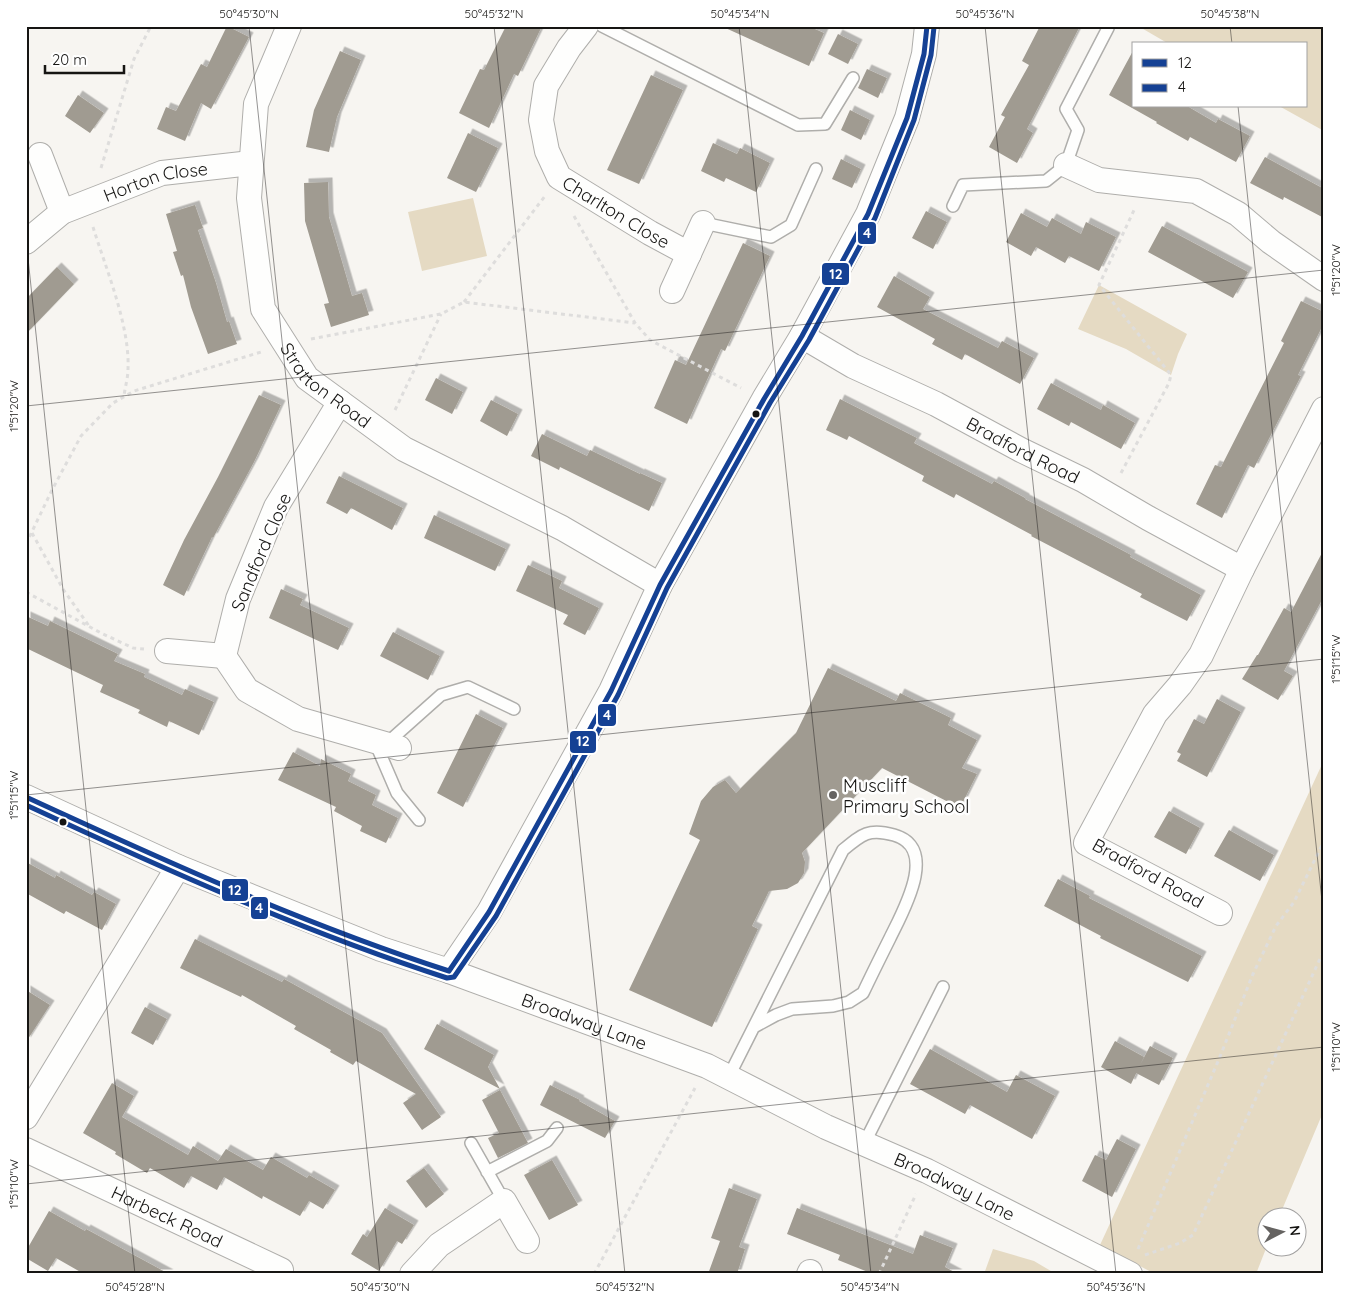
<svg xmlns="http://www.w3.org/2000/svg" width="1350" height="1300" viewBox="0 0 1350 1300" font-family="Quicksand,sans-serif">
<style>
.green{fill:#e5dac3}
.building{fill:#a09b91;filter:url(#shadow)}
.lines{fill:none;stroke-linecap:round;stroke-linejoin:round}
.lane-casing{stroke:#afaeab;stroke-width:14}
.street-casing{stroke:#afaeab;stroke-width:26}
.path{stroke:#dedddc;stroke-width:3;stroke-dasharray:4 4;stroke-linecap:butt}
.lane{stroke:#fefefd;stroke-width:11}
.street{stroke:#fefefd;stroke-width:24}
.bus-1-casing{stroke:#fff;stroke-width:9}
.bus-2-casing{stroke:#fff;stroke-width:9}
.bus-1{stroke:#154194;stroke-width:5}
.bus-2{stroke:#154194;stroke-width:5}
.ticks{fill:none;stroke:#161513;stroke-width:1;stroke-opacity:0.45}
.bus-dot{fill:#161513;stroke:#fff;stroke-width:2}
.poi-dot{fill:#656361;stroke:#fff;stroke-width:2}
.labels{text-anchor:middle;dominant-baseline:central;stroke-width:5;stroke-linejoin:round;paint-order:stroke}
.street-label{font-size:18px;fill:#161513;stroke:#fff}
.poi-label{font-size:18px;fill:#161513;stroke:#fff;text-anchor:start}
.line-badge{stroke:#fff;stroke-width:2}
.badge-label{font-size:14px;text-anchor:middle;font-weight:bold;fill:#fff}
.neatline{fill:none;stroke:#161513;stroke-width:2}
.ticks-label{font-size:12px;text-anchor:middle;fill:#161513}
</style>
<defs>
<filter id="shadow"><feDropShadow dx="4.5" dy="-4.5" stdDeviation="0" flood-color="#0004"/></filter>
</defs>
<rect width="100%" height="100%" fill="#f7f5f1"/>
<!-- green -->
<path class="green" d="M1138,26H1324V131L1279,106H1306V44H1169Z
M473,198L487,256L422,271L408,212Z
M1099,285L1187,334L1178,354L1171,375L1126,349L1078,329Z
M1324,760V1110L1279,1217L1268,1218L1267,1246L1256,1274H1155L1100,1245Z
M993,1249L1034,1261L1056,1274H984Z"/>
<!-- building -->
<path class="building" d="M227,26L249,37L211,109L201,103L185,141L157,129L166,107L176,111L201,64L207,67Z
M506,26H542L518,76L514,74L489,128L459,113L480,69L484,70Z
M721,26H808L824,33L809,66Z
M1040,26H1080L1027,129L1033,133L1017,163L989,147L1005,117L1001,115L1029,65L1022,61Z
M838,34L858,44L848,64L828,54Z
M1134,49V106H1187L1216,123L1218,119L1250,136L1236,162L1190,137L1188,141L1156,123L1157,122L1109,95Z
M340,51L361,60L337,117L329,152L306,147L314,110Z
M867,69L887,78L878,98L858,88Z
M651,75L683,90L639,184L607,170Z
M78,95L104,113L90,133L65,116Z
M850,110L870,120L861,140L841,130Z
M468,133L498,148L476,192L447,178Z
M713,143L737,154L740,148L770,163L756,192L726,178L724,182L701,171Z
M1265,157L1324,189V218L1284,197L1283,200L1250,183Z
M841,159L861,169L852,188L832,179Z
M328,182L329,217L352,296L362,293L369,315L331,327L324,304L329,303L305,221L304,183Z
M195,205L203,228L198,230L216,283L227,322L229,321L237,344L208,354L191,307L183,275L181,276L173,252L177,251L166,214Z
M926,211L947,222L933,249L912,238Z
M1021,213L1047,227L1052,218L1081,234L1086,222L1116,237L1099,271L1069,256L1065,263L1036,247L1031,256L1006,242Z
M1162,226L1248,272L1233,298L1148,252Z
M743,243L770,256L725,351L721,349L687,424L654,408L675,360L686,365Z
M57,267L74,284L26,334V299Z
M894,276L930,297L923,309L998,348L1002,341L1034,358L1020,384L965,354L962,360L932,344L935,339L877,307Z
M1301,301L1324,312V323L1298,375L1301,376L1254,468L1248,465L1222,518L1196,504L1215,465L1221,467L1284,343L1281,341Z
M436,378L463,392L452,414L425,400Z
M1051,383L1101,410L1103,405L1135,423L1121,449L1071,422L1069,426L1037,409Z
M259,395L281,405L254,462L213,538L212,537L184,596L163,585L184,540L218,477Z
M840,399L917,438L914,443L992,484L994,481L1025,498V499L1131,555L1130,557L1201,595L1187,621L1140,597L1142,594L1031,536L1032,535L956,494L954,498L922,481L924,476L849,436L847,440L826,430Z
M491,400L518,414L507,436L480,421Z
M542,434L587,456L590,450L640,474V473L662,483L649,511L560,467L559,470L531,456Z
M339,476L403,508L392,530L351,508L347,514L326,503Z
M434,515L506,549L495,571L424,538Z
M1324,549V596L1284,671L1293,676L1278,700L1242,679L1257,655H1258L1284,608L1291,612Z
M528,565L562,581L559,588L599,608L585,635L563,624L568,615L516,591Z
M281,589L303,599L300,605L349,628L338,650L269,618Z
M26,616L48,626L50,621L118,654L114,661L145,674L144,677L182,695L185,689L214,702L199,735L169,721L167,727L138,713L140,710L100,692L103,685L26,648Z
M393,632L440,656L428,680L380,656Z
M828,668L896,701L900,693L951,718L948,725L977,740L962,768L977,774L960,808L882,768L802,853L805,862L804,873L798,883L787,889L769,891L752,926L758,929L712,1027L629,990L700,840L689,834L701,801L713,787L725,780L736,793L796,733Z
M1217,699L1241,712L1207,777L1177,761L1181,754L1177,752L1194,719L1204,724Z
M476,714L503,728L463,807L437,793Z
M293,752L320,766L321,759L351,774L348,781L376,795L372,805L398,818L386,843L360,831L362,826L334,811L336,807L278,780Z
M1169,811L1200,828L1186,854L1154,837Z
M1229,830L1274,855L1260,881L1214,856Z
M26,862L55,878L56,875L92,895L94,892L116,904L102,930L66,911L64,914L26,893Z
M1058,879L1090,896L1089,898L1202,956L1188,982L1100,938L1101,936L1044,906Z
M195,939L282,982L284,979L382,1033L441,1117L422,1130L403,1103L416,1094L356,1061L353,1065L330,1052L331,1050L294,1029L296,1026L242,995L241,997L180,968Z
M26,990L50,1005L26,1042Z
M145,1007L167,1019L153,1045L131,1033Z
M437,1024L494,1055L488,1067L500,1089L424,1049Z
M1115,1041L1144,1057L1131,1084L1101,1067Z
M1150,1046L1173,1058L1159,1085L1136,1073Z
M930,1049L1007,1092L1016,1075L1055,1096L1032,1139L970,1105L965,1114L910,1084Z
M112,1083L134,1096L122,1117L188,1155L193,1146L218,1161L226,1149L263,1170L271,1157L307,1178L309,1175L335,1190L323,1209L309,1201L300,1216L263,1196L262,1199L224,1177L217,1190L191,1176L184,1188L150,1168L147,1173L115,1154L116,1152L83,1133Z
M550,1085L580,1100L579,1101L615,1121L605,1138L540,1105Z
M500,1090L528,1143L498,1158L488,1138L499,1133L482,1100Z
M1117,1139L1136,1149L1112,1197L1082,1181L1095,1155L1106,1160Z
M552,1160L578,1205L549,1220L524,1175Z
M424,1168L444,1194L426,1208L406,1181Z
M729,1188L757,1199L739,1247L745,1249L737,1274H708L720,1241L711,1238Z
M385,1208L414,1225L402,1244L397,1241L379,1271L351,1254L363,1234L367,1237Z
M797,1208L913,1254L920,1235L953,1248L945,1267L958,1274H873L838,1260L840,1255L787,1234Z
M49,1211L85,1231L86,1229L169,1274H84L56,1258L48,1271L26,1258V1251Z"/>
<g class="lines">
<defs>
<path id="lane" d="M602,26L798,125L825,124L853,78
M953,206L963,185L1046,181L1066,165L1078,130L1066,109L1108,28L1106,26
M703,223L771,237L791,225L816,169
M375,742L397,793L419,820
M386,744L441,695L468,687L514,709
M729,1076L843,850C862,834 869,828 894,835C940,848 902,913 890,938C881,956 872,974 863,993L849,1002L833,1006L792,1009L776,1015L754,1027
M471,1143L504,1201
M864,1144L943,987
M487,1172L547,1141L557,1128"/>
<g id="street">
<path id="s1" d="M289,26L256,104L249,198L263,309L307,378L404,449L562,528L660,585"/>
<path id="s2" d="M586,26L569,48L546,86L541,120L547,151L559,177L650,233L689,254"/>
<path d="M40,155L62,212"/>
<path d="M1066,165L1099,180L1196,191L1238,214L1271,242L1324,279"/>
<path id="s3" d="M26,242L62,212L162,173L251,163"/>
<path d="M672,291L703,223"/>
<path id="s4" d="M802,336L853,366L936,404L1021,450L1083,480L1148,518L1242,569"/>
<path d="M340,402L276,507L238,599L224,656L247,690L298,719L399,748"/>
<path d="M167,651L224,656"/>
<path id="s5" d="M26,797L178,867L381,949L449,971L707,1066L826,1127L927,1171L1130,1274"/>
<path d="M1220,913L1086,843L1155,714L1180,685L1201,655L1242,569L1324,409"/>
<path d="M449,971L489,912L611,691L660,585L764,399L802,336L868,214L907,118L924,54L927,26"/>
<path d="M26,1117L178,867"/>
<path id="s6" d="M26,1150L281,1270"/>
<path d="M412,1274L439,1245L504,1201L527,1241"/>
<path d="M809,1274L810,1272"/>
</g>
</defs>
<!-- lane casing -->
<use href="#lane" class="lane-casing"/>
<!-- street casing -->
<use href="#street" class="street-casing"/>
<!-- path -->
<path class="path" d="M101,168L134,59L151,26
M574,216L635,323L650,340L741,388
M93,227C106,269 130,326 128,369C128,378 125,387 124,396
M464,302L545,196
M311,339L441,314L464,302L635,323
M395,410L441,314
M1121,473L1169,383L1171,375L1099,285L1135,208
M32,533L63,589L89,626
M26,544L52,490L81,436L113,403L134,391L261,352
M26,592L101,633L133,648L144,649
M1138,1249L1219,1059L1253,974L1276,926L1294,902L1324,841
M1145,1255L1180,1243L1193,1235L1324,950
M594,1274L695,1088
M879,1274L916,1194"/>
<!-- lane -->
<use href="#lane" class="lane"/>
<!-- street -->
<use href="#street" class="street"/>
<defs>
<path id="bus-1" d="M26,797C165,861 304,924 449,971
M449,971L489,912L611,691L660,585L764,399L802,336L868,214L907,118L924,54L927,26"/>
<path id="bus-2" d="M26,805C164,869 302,931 447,978L454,977L496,916L618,695L667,588L770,403L809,340L875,218L914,120L931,55L934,27"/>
</defs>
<!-- bus-1 casing -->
<use href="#bus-1" class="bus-1-casing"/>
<!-- bus-2 casing -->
<use href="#bus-2" class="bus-2-casing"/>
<!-- bus-1 -->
<use href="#bus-1" class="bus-1"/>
<!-- bus-2 -->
<use href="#bus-2" class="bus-2"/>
</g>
<!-- ticks -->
<path class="ticks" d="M249,26L380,1274M494,26L625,1274M739,26L871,1274M985,26L1116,1274M1230,26L1232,44M1238,106L1324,920M26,239L135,1274M26,406L1324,270M26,795L1324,659M26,1184L1324,1047"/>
<!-- markers -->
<g class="bus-dot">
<circle cx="756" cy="414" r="4.5"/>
<circle cx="63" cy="822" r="4.5"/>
</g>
<circle class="poi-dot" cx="833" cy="795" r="5"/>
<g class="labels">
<!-- street labels -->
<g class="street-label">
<text stroke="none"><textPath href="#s3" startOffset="146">Horton Close</textPath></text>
<text stroke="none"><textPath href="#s2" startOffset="234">Charlton Close</textPath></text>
<text stroke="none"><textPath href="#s1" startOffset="391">Stratton Road</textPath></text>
<text stroke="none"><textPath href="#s4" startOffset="249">Bradford Road</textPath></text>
<text transform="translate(261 552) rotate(-67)">Sandford Close</text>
<text transform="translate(1148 873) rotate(29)">Bradford Road</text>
<text stroke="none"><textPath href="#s5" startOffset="602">Broadway Lane</textPath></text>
<text stroke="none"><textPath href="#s5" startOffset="1008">Broadway Lane</textPath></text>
<text stroke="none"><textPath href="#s6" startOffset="156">Harbeck Road</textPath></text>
</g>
<!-- poi labels -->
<g class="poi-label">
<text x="843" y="785">Muscliff<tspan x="843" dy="21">Primary School</tspan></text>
</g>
</g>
<g class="line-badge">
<rect x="857" y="221" width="20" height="24" rx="5" fill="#154194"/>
<rect x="821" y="262" width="29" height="24" rx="5" fill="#154194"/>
<rect x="597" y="703" width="20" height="24" rx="5" fill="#154194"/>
<rect x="569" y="730" width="28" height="24" rx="5" fill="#154194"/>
<rect x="221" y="878" width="28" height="24" rx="5" fill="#154194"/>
<rect x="250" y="896" width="19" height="24" rx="5" fill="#154194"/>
</g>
<g class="badge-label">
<text x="867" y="238">4</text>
<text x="836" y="279">12</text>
<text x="607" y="720">4</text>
<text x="583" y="746">12</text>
<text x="235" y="895">12</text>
<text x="259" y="913">4</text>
</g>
<!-- border -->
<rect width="1350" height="1300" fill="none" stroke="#ffffff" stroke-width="55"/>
<!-- legend -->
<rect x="1132" y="42" width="175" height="65" fill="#ffffff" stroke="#a2a1a1"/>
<rect x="1142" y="59" width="25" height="8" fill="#154194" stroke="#a2a1a1"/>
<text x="1178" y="68" font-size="15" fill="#161513">12</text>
<rect x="1142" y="84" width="25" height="8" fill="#154194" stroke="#a2a1a1"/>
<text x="1178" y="92" font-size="15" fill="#161513">4</text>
<!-- north arrow -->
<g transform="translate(1282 1232) rotate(84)"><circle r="24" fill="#ffffff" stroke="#a2a1a1"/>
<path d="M0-4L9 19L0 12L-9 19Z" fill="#656361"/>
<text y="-8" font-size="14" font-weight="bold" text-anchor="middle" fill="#161513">N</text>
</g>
<!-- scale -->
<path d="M45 65v8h79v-8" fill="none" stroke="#161513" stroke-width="2.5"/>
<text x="52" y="65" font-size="15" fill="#161513" stroke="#ffffff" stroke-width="4" paint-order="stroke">20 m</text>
<rect x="28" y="28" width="1294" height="1244" class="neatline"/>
<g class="ticks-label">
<text x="249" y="18">50°45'30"N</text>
<text x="494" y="18">50°45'32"N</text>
<text x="740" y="18">50°45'34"N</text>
<text x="985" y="18">50°45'36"N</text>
<text x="1230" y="18">50°45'38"N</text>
<text transform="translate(1336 270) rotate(-90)" y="4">1°51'20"W</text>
<text transform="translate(14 406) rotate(-90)" y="4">1°51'20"W</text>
<text transform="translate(1336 659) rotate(-90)" y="4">1°51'15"W</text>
<text transform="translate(14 795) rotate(-90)" y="4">1°51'15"W</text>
<text transform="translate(1336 1047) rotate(-90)" y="4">1°51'10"W</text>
<text transform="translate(14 1184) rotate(-90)" y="4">1°51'10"W</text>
<text x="135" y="1291">50°45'28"N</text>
<text x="380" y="1291">50°45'30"N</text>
<text x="625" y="1291">50°45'32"N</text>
<text x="870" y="1291">50°45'34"N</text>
<text x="1116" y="1291">50°45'36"N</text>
</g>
</svg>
